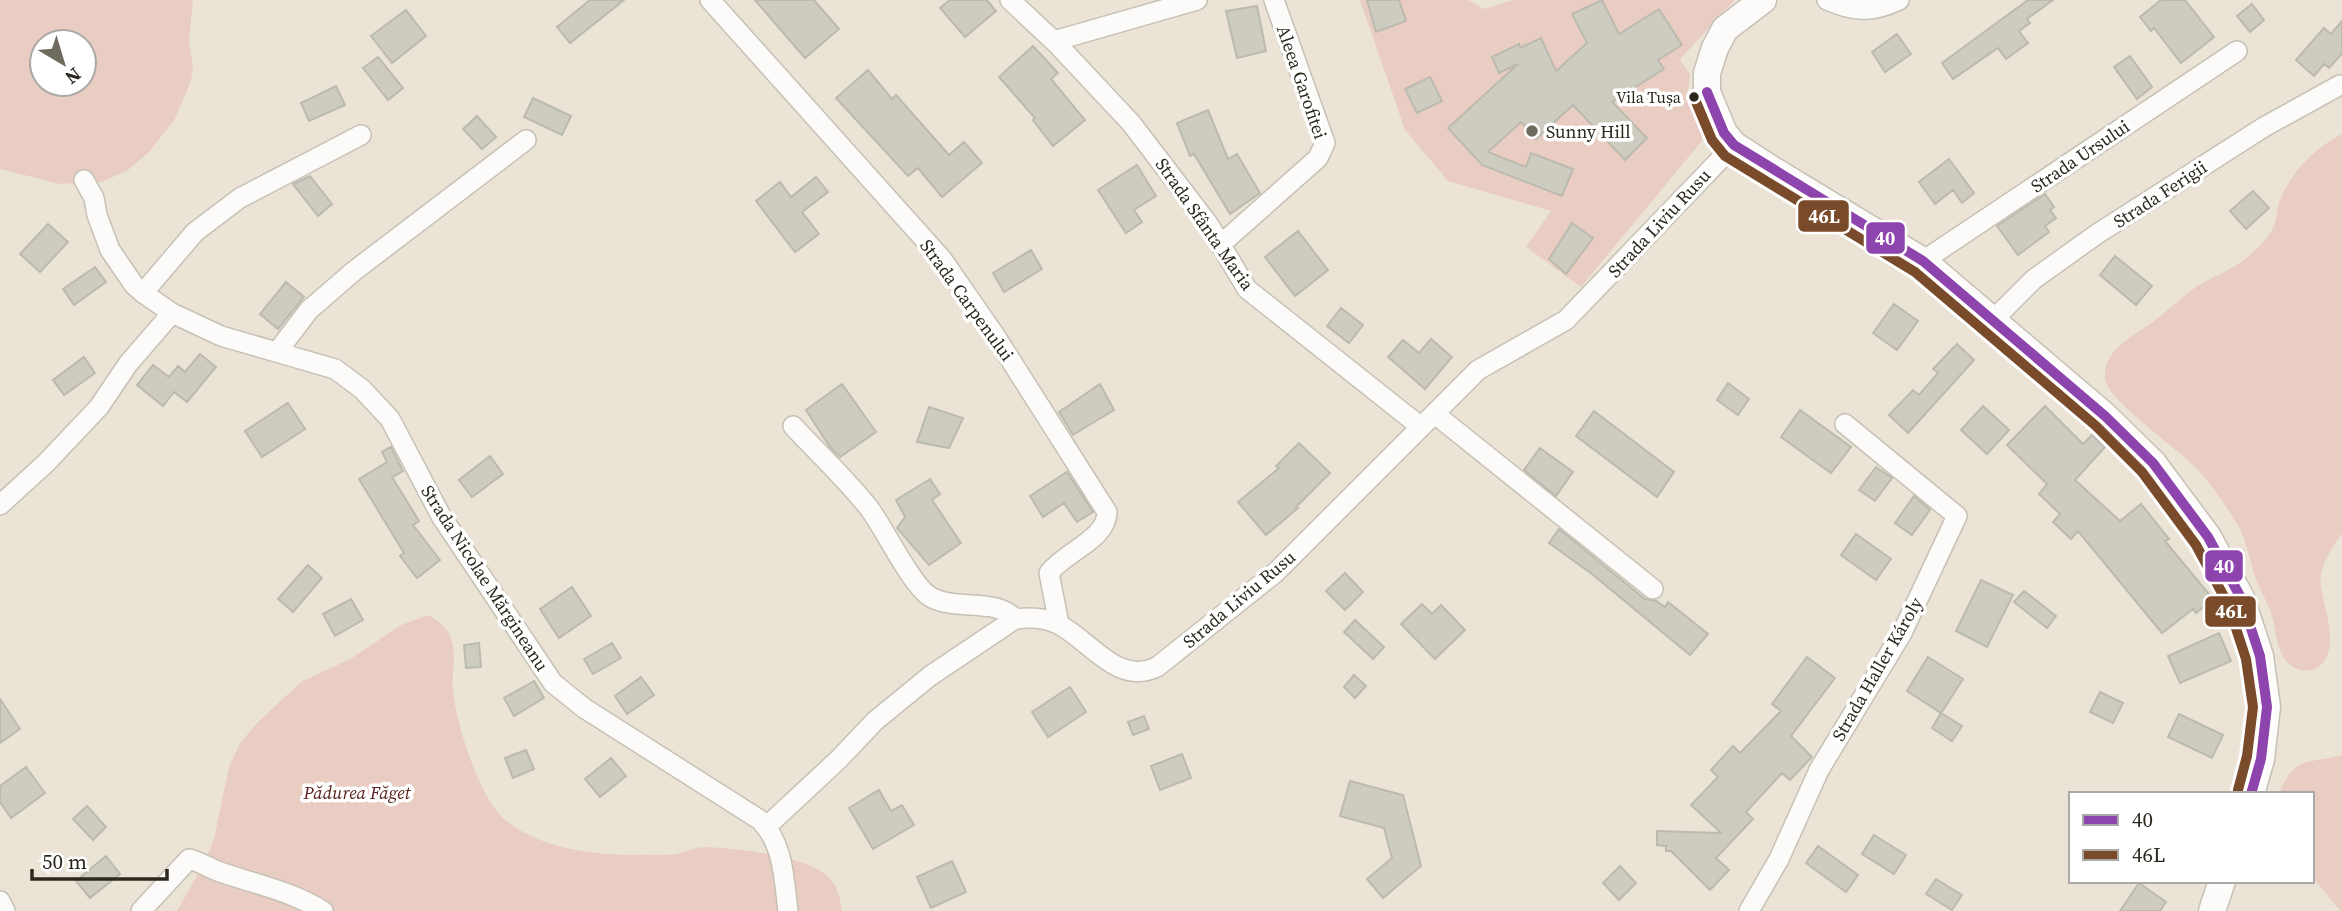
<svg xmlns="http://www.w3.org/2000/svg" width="2342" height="911" viewBox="0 0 2342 911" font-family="'Source Serif 4',serif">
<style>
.green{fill:#e9cdc3;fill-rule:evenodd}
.building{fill:#ceccc1;stroke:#bcbaae;stroke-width:2}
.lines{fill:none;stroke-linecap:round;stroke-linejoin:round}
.minor-casing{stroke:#c6c1b5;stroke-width:22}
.secondary-casing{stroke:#c6c1b5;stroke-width:29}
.minor{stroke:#fcfbf9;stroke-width:19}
.secondary{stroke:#fcfbf9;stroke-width:26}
.bus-1-casing{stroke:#fff;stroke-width:16}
.bus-2-casing{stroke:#fff;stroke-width:16}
.bus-1{stroke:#8e44ad;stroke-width:10}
.bus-2{stroke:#7a4b2a;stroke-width:10}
.bus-dot{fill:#2c281e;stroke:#fff;stroke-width:2.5}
.poi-dot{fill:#6f6a5e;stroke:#fff;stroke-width:2.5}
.labels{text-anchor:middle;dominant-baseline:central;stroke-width:7;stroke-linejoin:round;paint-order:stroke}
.bus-label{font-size:16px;fill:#2c281e;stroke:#fff;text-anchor:end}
.street-label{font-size:18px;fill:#2c281e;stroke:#fff}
.poi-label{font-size:18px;fill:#2c281e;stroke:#fff;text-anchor:start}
.park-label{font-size:18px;font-style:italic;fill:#5a221c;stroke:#fff}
.line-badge{stroke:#fff;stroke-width:2.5}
.badge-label{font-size:19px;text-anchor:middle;font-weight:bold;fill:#fff}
</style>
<rect width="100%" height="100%" fill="#ebe4d6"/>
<!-- green -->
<path class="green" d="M0,0H193L189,40L193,68L191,81L175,119L149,152L128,170L102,182L60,184L0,169ZM42,42H84V84H42Z
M1360,0H1468L1484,9L1513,0H1735L1680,59L1690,75L1687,97L1710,131L1581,287L1526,247L1551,211L1448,181L1405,130Z
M2342,134V533C2332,548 2318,567 2321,586C2325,612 2342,655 2315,669C2307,672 2297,671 2290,665C2277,654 2276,631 2272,616C2268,603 2260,590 2255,577C2250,561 2247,543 2239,527C2227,507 2214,488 2199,471C2182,451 2108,402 2105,379C2102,348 2138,334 2158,318C2172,307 2184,295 2199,285C2213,277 2227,272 2241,262C2255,252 2269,239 2275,223C2277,216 2277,209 2279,202C2291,172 2313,149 2342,134Z
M428,615C435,619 443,624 448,632C459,649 451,671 453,689C455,721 479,795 502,817C513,827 529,836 543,841C569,851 605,855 632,855C646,854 661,856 675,854C685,852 695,847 706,847C735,848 803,856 825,874C837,884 840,896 842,911H177L203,865L214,839L229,767L240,743L258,722L301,682L352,658L401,625Z
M2342,755V911H2340L2312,876V794H2279C2294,755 2309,764 2342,755Z"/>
<!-- building -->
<path class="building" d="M590,0H624L570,43L557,27Z
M755,0H814L839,29L805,58Z
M950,0H987L996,11L965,37L940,8Z
M1367,0H1399L1406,21L1376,32Z
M1602,0L1619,34L1659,9L1682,45L1658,60L1664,69L1612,102L1647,138L1625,160L1573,105L1536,139L1521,122L1488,152L1526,167L1531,153L1573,169L1562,196L1482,165L1448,128L1518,64L1499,73L1492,57L1519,44L1520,48L1541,38L1556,71L1587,43L1572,14Z
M2028,0H2053L2027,19L2030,23L2019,31L2028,43L2006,59L1998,48L1953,79L1942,63Z
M2161,0H2185L2214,37L2181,63L2154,28L2151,31L2140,17Z
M2252,4L2264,20L2250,32L2237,16Z
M1257,6L1266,51L1237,58L1226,11Z
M406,10L426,36L392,63L371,36Z
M2342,21V54L2329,68L2324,64L2314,76L2296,60L2324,28L2331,34Z
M1897,34L1911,54L1885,72L1872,52Z
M1033,46L1058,73L1051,79L1085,120L1053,146L1033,120L1035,118L999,77Z
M2130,56L2152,87L2137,99L2114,67Z
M378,57L403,88L388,100L363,68Z
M868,70L892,99L896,95L949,155L964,142L982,163L942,197L918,168L908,176L836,98Z
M1430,77L1442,101L1417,113L1405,89Z
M336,86L345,105L309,121L301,103Z
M533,98L571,116L562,135L524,117Z
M1208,110L1228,159L1237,154L1260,193L1230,214L1194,154L1190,156L1177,123Z
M477,116L496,137L482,149L463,129Z
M1949,159L1974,193L1962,203L1953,190L1935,204L1919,182Z
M1137,165L1156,196L1134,210L1142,222L1126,233L1098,190Z
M310,176L332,204L318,216L293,184Z
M816,177L828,192L802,212L819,234L795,252L756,201L780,182L791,197Z
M2253,191L2269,208L2246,229L2230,211Z
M2045,194L2054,207L2050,210L2056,218L2045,226L2049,232L2018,255L1997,226Z
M1572,223L1593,238L1566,274L1549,259Z
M48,224L68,242L40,272L20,254Z
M1298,231L1328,270L1295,296L1265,257Z
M1031,250L1042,269L1004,292L993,273Z
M2115,256L2152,286L2136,305L2100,275Z
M95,267L106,282L74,305L63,289Z
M286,282L304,297L278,329L260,314Z
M1894,304L1918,321L1897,350L1873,333Z
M1341,308L1363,325L1349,343L1327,326Z
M1431,339L1452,357L1425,389L1388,357L1403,340L1419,353Z
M1957,344L1974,360L1908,433L1889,415L1913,390L1919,395L1938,373L1933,369Z
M200,354L216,367L187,402L174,392L163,406L137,385L153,365L169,377L178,366L185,372Z
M84,357L95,373L64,395L53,380Z
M1728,383L1749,399L1738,415L1717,400Z
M842,384L876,432L840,457L830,447L806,410Z
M1100,384L1114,410L1073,435L1059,412Z
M288,403L305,429L262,457L245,431Z
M1983,406L2009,430L1987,454L1961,430Z
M2045,406L2083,444L2092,435L2105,447L2075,480L2120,521L2141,504L2169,539L2165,541L2213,599L2196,613L2193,609L2162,633L2078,531L2071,539L2053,522L2060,514L2039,494L2047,484L2007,445Z
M929,407L963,418L949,448L917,442Z
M1800,410L1851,447L1831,473L1781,437Z
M1594,411L1674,472L1657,497L1576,436Z
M1299,443L1330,473L1296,507L1298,508L1266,535L1238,502L1279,468L1276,466Z
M391,447L403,471L392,477L419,521L413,525L440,560L417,578L400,556L404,553L359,479L387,462L382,452Z
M1540,448L1573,472L1556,496L1524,470Z
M490,456L503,474L472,497L459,480Z
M1876,467L1892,478L1875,501L1859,490Z
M1067,472L1093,512L1077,522L1064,503L1043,517L1030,496Z
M930,479L940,494L932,500L961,543L929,565L897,528L905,517L896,500Z
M1914,496L1930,510L1912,535L1895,523Z
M1559,529L1645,599L1656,601L1665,607L1668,602L1708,634L1690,655L1592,574L1549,543Z
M1856,534L1891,559L1876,580L1841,555Z
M308,565L322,578L293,612L278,599Z
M1345,573L1363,592L1345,610L1326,591Z
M1981,580L2013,595L1987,647L1956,631Z
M572,587L591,616L559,638L540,609Z
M2024,591L2056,616L2047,628L2014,602Z
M351,599L363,620L335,636L323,614Z
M1422,604L1432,614L1441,605L1465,630L1435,659L1401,624Z
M1355,620L1384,647L1373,659L1344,632Z
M2219,633L2231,661L2180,683L2168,656Z
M479,643L481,667L466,668L464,645Z
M612,643L621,658L593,674L584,659Z
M1807,657L1835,678L1791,736L1812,757L1790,780L1782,773L1746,812L1753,819L1716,858L1729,870L1710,890L1671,851H1666V846L1657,845V831L1721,833L1691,805L1718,777L1711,770L1733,746L1740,753L1781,711L1772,704Z
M1928,657L1963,679L1941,713L1907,691Z
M1354,675L1366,686L1355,698L1344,687Z
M641,677L654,695L627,714L615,696Z
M534,681L544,698L514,716L504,698Z
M1070,687L1086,712L1048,737L1032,712Z
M2100,692L2123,703L2113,723L2090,712Z
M0,699L20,729L0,743Z
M1941,713L1962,726L1952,741L1932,728Z
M2179,714L2223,735L2212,758L2168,737Z
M1144,716L1149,729L1133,735L1128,722Z
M526,750L534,769L513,778L505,758Z
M1182,754L1191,778L1160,790L1151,766Z
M611,758L626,776L600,797L585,779Z
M26,767L45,793L11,818L0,802V786Z
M1350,781L1403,795L1421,866L1383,898L1367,879L1392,858L1384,828L1340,816Z
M879,790L891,811L902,805L914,825L873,849L849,808Z
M87,806L106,827L93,840L73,819Z
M1874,835L1906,855L1894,874L1862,854Z
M1818,846L1858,875L1846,892L1806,863Z
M106,856L120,874L90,898L76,881Z
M952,861L966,892L931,908L917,877Z
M1620,866L1636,883L1619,900L1603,883Z
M1936,879L1962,895L1952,910L1926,894Z
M2139,883L2166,902L2160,911H2120Z"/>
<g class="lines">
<defs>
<path id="minor" d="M710,0L942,259L996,337L1107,512C1107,539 1065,552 1049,573L1059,624
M1010,0L1057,44L1131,123L1209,225L1247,289L1421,427
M1827,0C1854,12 1872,13 1899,0
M1054,41L1197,0
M84,180L94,198L97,215L110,250L134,285L143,293L172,313L221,336L335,369L362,389L390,419L441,516L553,683L584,708L760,820C784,844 784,880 788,911
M1220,245L1318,158L1325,143L1274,0
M1923,261L2237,51
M143,293L195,232L240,198L361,135
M1993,320L2034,279L2097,234L2264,127L2340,85
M277,352L309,310L354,271L526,140
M1435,414L1653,589
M793,426C818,453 846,479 869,508C884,528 911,584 929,596C954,612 997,597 1015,619
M0,505L46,463L99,407L128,364L172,313
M766,827L839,759L875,721L930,676L1015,619C1029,617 1044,617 1058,624C1091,641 1117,686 1157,667L1275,573L1478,370L1566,320L1734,145
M0,901L5,911
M141,911L189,859C201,862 209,868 220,872C255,884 291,891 323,911
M1749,911L1779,859L1819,770L1902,633L1957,516L1845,424"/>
<path id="secondary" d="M1763,0L1725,29L1715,48L1707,73V92L1724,133L1734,145L1771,169L1923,261L2105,416L2153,463L2208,537L2241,598L2260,656L2267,707L2261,759L2251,794
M2212,911L2222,881"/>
</defs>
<!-- minor casing -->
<use href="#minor" class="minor-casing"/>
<!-- secondary casing -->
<use href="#secondary" class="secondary-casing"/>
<!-- minor -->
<use href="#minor" class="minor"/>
<!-- secondary -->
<use href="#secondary" class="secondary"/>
<defs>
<path id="bus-1" d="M1707,92L1724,133L1734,145L1923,261L2105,416L2153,463L2208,537L2241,598L2260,656L2267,707L2261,759L2251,794"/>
<path id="bus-2" d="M1694,97L1712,140L1725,156L1915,272L2096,426L2142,472L2196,545L2228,604L2246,659L2253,707L2247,756L2238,790"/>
</defs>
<!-- bus-1 casing -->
<use href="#bus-1" class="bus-1-casing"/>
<!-- bus-2 casing -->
<use href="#bus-2" class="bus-2-casing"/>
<!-- bus-1 -->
<use href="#bus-1" class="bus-1"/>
<!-- bus-2 -->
<use href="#bus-2" class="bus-2"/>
</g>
<!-- markers -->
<circle class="bus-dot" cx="1694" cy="97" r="6"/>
<circle class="poi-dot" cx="1532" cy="131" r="7"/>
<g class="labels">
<!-- bus labels -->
<g class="bus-label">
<text x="1681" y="97">Vila Tușa</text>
</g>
<!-- street labels -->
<g class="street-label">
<text transform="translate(1302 82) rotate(71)">Aleea Garofitei</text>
<text transform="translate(2080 156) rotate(-34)">Strada Ursului</text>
<text transform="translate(2160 194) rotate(-33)">Strada Ferigii</text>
<text transform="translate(1659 223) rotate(-47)">Strada Liviu Rusu</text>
<text transform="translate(1205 224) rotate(55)">Strada Sfânta Maria</text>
<text transform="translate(967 300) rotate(54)">Strada Carpenului</text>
<text transform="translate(485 578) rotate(57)">Strada Nicolae Mărgineanu</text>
<text transform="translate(1239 599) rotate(-40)">Strada Liviu Rusu</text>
<text transform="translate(1877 669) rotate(-60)">Strada Haller Károly</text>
</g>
<!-- poi labels -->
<g class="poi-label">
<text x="1546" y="131">Sunny Hill</text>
</g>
<!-- park labels -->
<g class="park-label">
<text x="357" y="792">Pădurea Făget</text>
</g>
</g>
<g class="line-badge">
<rect x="1797" y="199" width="53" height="34" rx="7" fill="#7a4b2a"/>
<rect x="1865" y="221" width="41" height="34" rx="7" fill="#8e44ad"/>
<rect x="2204" y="549" width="40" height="34" rx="7" fill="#8e44ad"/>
<rect x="2204" y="595" width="53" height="33" rx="7" fill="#7a4b2a"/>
</g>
<g class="badge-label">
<text x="1824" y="223">46L</text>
<text x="1885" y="245">40</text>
<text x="2224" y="573">40</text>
<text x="2231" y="618">46L</text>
</g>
<!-- legend -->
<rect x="2069" y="792" width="245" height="91" fill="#ffffff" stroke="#aba9a5" stroke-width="2"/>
<rect x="2083" y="815" width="35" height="10" fill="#8e44ad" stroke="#aba9a5" stroke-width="2"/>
<text x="2132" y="827" font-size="21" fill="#2c281e">40</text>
<rect x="2083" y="850" width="35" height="10" fill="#7a4b2a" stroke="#aba9a5" stroke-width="2"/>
<text x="2132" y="862" font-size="21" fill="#2c281e">46L</text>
<!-- north arrow -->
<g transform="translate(63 63) rotate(142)"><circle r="33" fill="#ffffff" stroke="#aba9a5" stroke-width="2"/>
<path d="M0-5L12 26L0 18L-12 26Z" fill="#6f6a5e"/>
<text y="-10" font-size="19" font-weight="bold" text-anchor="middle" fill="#2c281e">N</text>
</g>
<!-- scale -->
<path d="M32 869v10h135v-10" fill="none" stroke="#2c281e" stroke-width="3.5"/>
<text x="42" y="869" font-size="21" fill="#2c281e" stroke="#ffffff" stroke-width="5" paint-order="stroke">50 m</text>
</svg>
